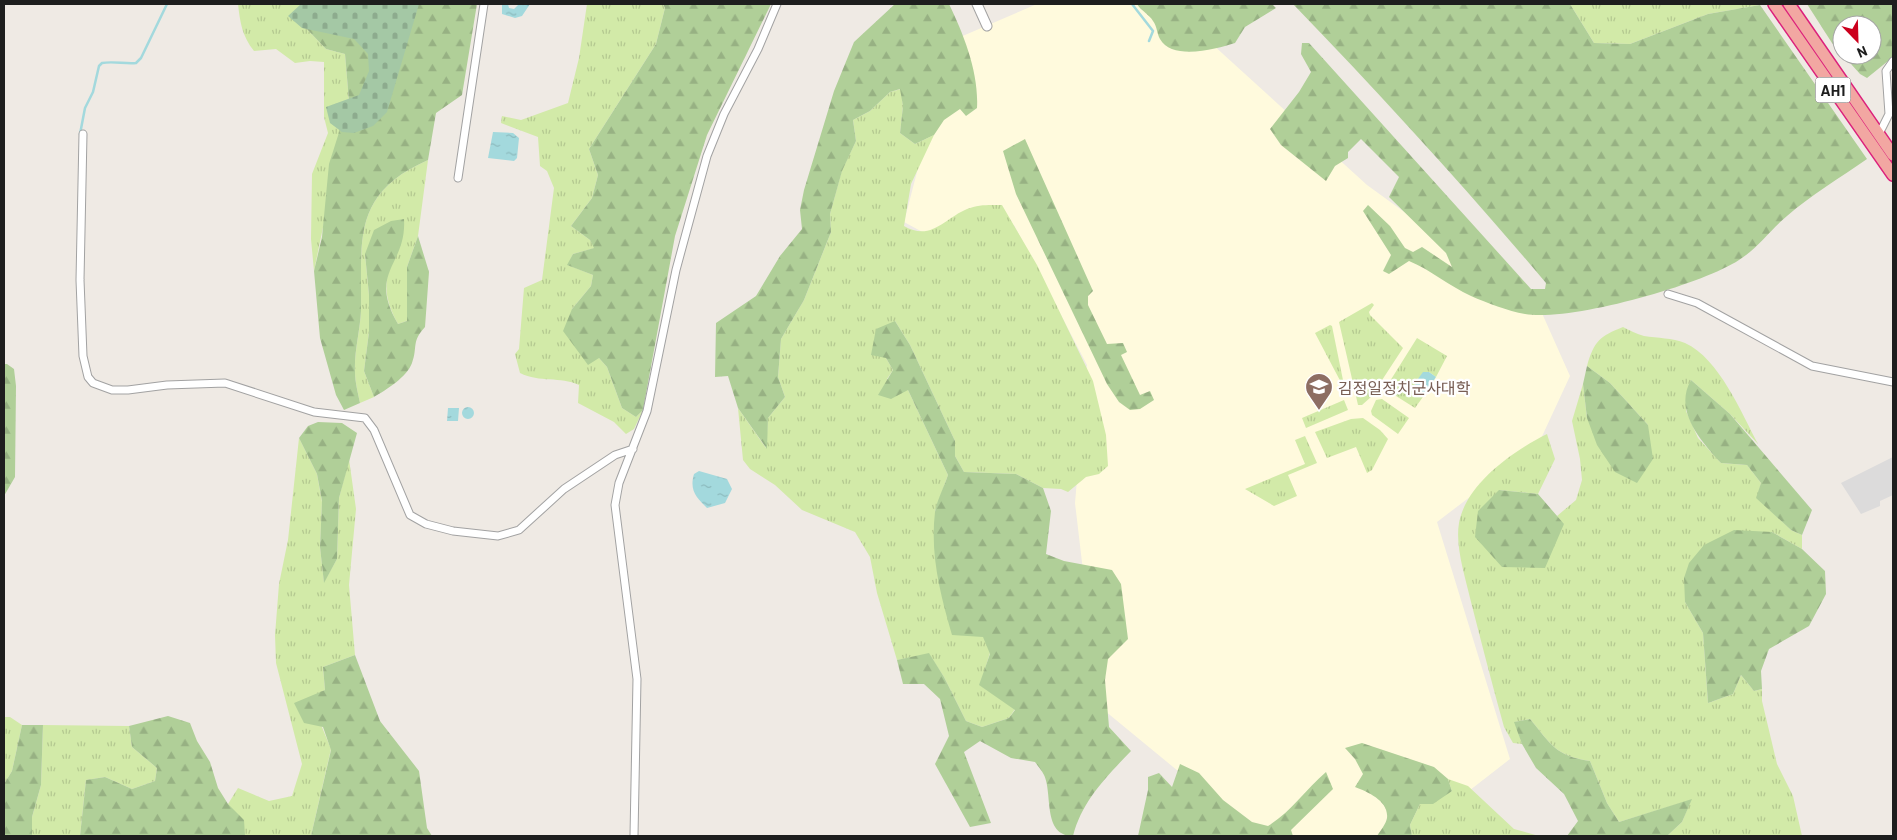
<svg xmlns="http://www.w3.org/2000/svg" width="1897" height="840" viewBox="0 0 1897 840" font-family="Barlow,'Noto Sans KR',sans-serif">
<style>
.residential{fill:#dcdbdb}
.education{fill:#fffadd}
.grass{fill:url(#grass-tufts)}
.forest{fill:url(#forest-firs)}
.cemetery{fill:url(#cemetery-stones)}
.water{fill:url(#water-ripples)}
.lines{fill:none;stroke-linecap:round;stroke-linejoin:round}
.stream{stroke:#a3d9dd;stroke-width:2.5}
.minor-casing{stroke:#a2a2a2;stroke-width:9}
.tertiary-casing{stroke:#a2a2a2;stroke-width:11}
.trunk-casing{stroke:#dc217c;stroke-width:14}
.minor{stroke:#fff;stroke-width:7}
.tertiary{stroke:#fff;stroke-width:9}
.trunk{stroke:#f2a7a2;stroke-width:11}
.labels{text-anchor:middle;dominant-baseline:central;stroke-width:4.5;stroke-linejoin:round;paint-order:stroke}
.shield{fill:#fff;stroke:#626262;stroke-width:1}
.shield-label{font-size:15px;font-weight:bold;fill:#1e1e1e}
.education-label{font-size:16px;fill:#785e54;stroke:#fff;text-anchor:start}
</style>
<defs>
<pattern id="grass-tufts" width="24" height="20" patternUnits="userSpaceOnUse" patternTransform="scale(1.25)"><rect width="24" height="20" fill="#d2eaa8"/><path d="M3 7l-1-3M5 7V3M7 7l1-3M15 17l-1-3M17 17v-4M19 17l1-3" fill="none" stroke="#b4c890"/></pattern>
<pattern id="forest-firs" width="22" height="20" patternUnits="userSpaceOnUse" patternTransform="scale(1.25)"><rect width="22" height="20" fill="#b0cf98"/><path d="M5 1l3.5 6h-7zM16 11l3.5 6h-7z" fill="#97b183"/></pattern>
<pattern id="cemetery-stones" width="16" height="16" patternUnits="userSpaceOnUse" patternTransform="scale(1.25)"><rect width="16" height="16" fill="#a4c8a5"/><path d="M2 7V4a2 2 0 0 1 4 0v3zM10 15v-3a2 2 0 0 1 4 0v3z" fill="#8dab8e"/></pattern>
<pattern id="water-ripples" width="26" height="14" patternUnits="userSpaceOnUse" patternTransform="scale(1.25)"><rect width="26" height="14" fill="#a3d9dd"/><path d="M2 4q2-2 4 0t4 0M15 11q2-2 4 0t4 0" fill="none" stroke="#8cbabd"/></pattern>
</defs>
<rect width="100%" height="100%" fill="#efeae4"/>
<!-- residential -->
<path class="residential" d="M1893,457V495L1880,501V506L1861,514L1841,483Z"/>
<!-- education -->
<path class="education" d="M1037,4H1168L1367,185L1541,311L1570,376L1538,445L1437,522L1510,759L1411,836H1257L1099,706L1075,503L1087,365L1014,225L928,235L904,222L951,41Z"/>
<!-- grass -->
<path class="grass" d="M238,4H311L303,25L326,49L345,54L349,101L314,271L311,239L312,174L328,133L324,117V62L310,61L295,63L276,49L254,51C242,36 240,22 238,4Z
M587,4H663L665,8L656,44L589,149L598,175L592,198L571,226L590,240L595,248L573,254L568,265L593,275L591,286L572,309L599,358L607,367L622,408L636,417L643,410L634,429L626,434L614,422L578,403L579,385C560,376 540,383 520,373L515,354L519,349L524,288L542,280L554,188L547,171L540,166L538,137L501,123L502,116L521,120L568,103L579,58Z
M1570,4H1759L1760,5L1708,14L1630,44L1594,43Z
M901,89L903,106L900,133L915,144L934,135L911,184L904,226C931,242 945,218 967,209C979,204 990,205 1002,205L1037,265L1093,381L1106,435L1108,466L1099,474L1086,477L1068,492L1061,489L1043,488L1016,474L964,472L955,456V441L910,345L895,321L886,358L893,370L887,379L908,390L948,475L935,511L990,653L980,685L1015,709L1009,718L982,727L966,721L944,677L929,654L897,660L877,593L870,557L855,532L802,510L775,485L750,469L743,460L738,408L766,448L768,418L785,397L778,377L781,339L804,300L831,232L830,214L842,170L856,141L853,120L870,111L890,92Z
M428,160L418,236L407,267V321L398,324C385,301 381,280 396,256L365,254L369,295V332L364,371L374,397L360,403C358,393 355,382 355,372C354,352 360,331 361,311C362,240 351,194 428,160Z
M1372,303L1374,305L1369,312L1370,315L1403,348L1371,397L1362,405H1358L1339,322Z
M1330,325L1332,326L1345,390L1315,333Z
M1623,327C1629,330 1637,334 1644,336C1658,338 1672,338 1685,343C1719,358 1742,414 1758,444L1730,414L1691,380L1686,411L1698,438L1721,463L1747,465L1761,483L1757,498L1791,530L1802,535V549L1772,532L1685,602L1703,633L1708,703L1733,694L1741,675L1754,691L1762,689V701L1777,764L1793,796L1802,836H1667L1682,822L1691,800L1619,822L1607,803L1590,761C1555,756 1551,744 1530,719L1515,722L1522,744L1513,743L1504,727C1492,684 1481,641 1470,598C1465,576 1455,546 1459,523C1466,484 1513,451 1547,434L1555,459L1538,494L1499,490L1564,525L1557,516L1576,500L1582,480L1580,459L1572,421L1583,384L1587,418L1648,425L1610,383L1587,366C1594,341 1600,336 1623,327Z
M1417,338L1447,356L1436,377L1429,372L1415,383L1416,388L1425,394L1415,408L1385,389Z
M1382,399L1409,418L1398,434L1372,415L1371,411L1376,400Z
M1344,400L1348,410L1306,428L1302,418Z
M1363,418L1380,430L1388,439L1372,470L1367,473L1356,447L1327,458L1315,432L1351,419Z
M1305,436L1317,463L1288,475L1297,496L1274,506L1245,489L1305,464L1295,440Z
M299,438L317,474L322,502L320,547L324,582L337,559L339,498L349,459L356,509L349,585L355,655L323,667L325,690L310,698L331,749L311,836H245L228,804L238,788L269,801L292,796L302,764L276,663L275,635L279,584L288,540Z
M4,717H10L22,725L12,771L4,784Z
M43,725L129,726L132,747L157,768L155,781L132,789L105,777L86,780L80,836H32V817L41,785Z
M1448,779L1468,786L1514,829L1539,836H1412L1410,825L1420,804L1452,791Z"/>
<!-- forest -->
<path class="forest" d="M311,4H477L462,95L436,113L428,160C351,194 362,240 361,311C360,331 354,352 355,372C355,382 358,393 360,403L344,410L336,395L320,338L314,271L322,237L329,164L349,101L345,54L326,49L303,25Z
M663,4H771L707,135L675,236L643,410L636,417L622,408L607,367L599,358L588,365L563,331L572,309L591,286L593,275L567,265L573,254L594,248L590,240L571,226L592,198L598,175L589,149L656,44L665,8Z
M895,4H949C964,35 979,73 977,108L966,116L960,109L944,120L934,135L915,144L900,133L903,106L900,89L890,92L870,111L853,120L856,141L842,171L830,214L831,232L804,300L781,339L778,377L785,397L768,418L767,449L738,408L728,376L715,377L716,323L756,296L780,256L802,229L800,210L804,190L834,91L854,42Z
M1137,4H1272L1276,8L1245,27L1235,43C1217,49 1172,61 1160,39C1157,34 1157,26 1153,21C1149,14 1141,11 1137,4Z
M1293,4H1570L1594,43L1630,44L1708,14L1760,5L1867,159C1840,178 1811,195 1787,216C1770,230 1758,248 1739,260C1701,285 1570,322 1525,314C1508,311 1487,303 1471,296C1449,286 1431,270 1409,261L1389,274L1383,271L1391,255L1363,211L1368,205L1390,226L1405,248L1413,252L1422,247L1452,267L1446,253L1389,197L1399,177L1361,139L1348,152V158L1335,166L1326,181L1281,145L1270,129L1299,92L1311,72L1301,54L1302,43H1309L1531,289H1545L1546,283C1465,187 1380,94 1293,4Z
M1807,4H1893V57L1867,78L1860,74L1843,55H1872V25H1842V54L1832,43Z
M1025,139L1093,291L1088,296V305L1107,344L1123,343L1127,352L1121,355L1140,395L1150,391L1154,400L1140,409L1130,410L1119,402L1107,384L1016,194L1003,151Z
M404,219C407,266 367,271 398,324L407,321V267L418,236L429,272L425,327C411,342 418,347 412,363C407,377 386,390 374,397L364,371L369,332V295L365,254L374,230L391,221Z
M895,321L910,345L955,441V456L964,472L1016,474L1043,488L1051,511L1046,554L1064,561L1112,570L1121,584L1128,639L1108,659L1105,680L1109,727L1131,751C1106,777 1082,801 1073,836C1042,836 1053,793 1044,775C1042,771 1038,766 1035,762L1011,758L980,741L964,752L991,823L970,827L935,764L949,736L940,699L924,684H903L897,660L929,653L944,677L966,721L982,727L1009,718L1015,710L979,685L990,654L983,637L952,635C940,594 930,554 935,512C937,500 944,487 948,475L908,390L891,399L878,395L893,370L886,358L871,355L876,329Z
M4,364H7L14,369L16,386L15,477L4,496Z
M1587,366L1610,383L1648,425L1653,459L1637,483L1615,472L1597,445L1587,418L1583,384Z
M1691,380L1730,414L1812,510L1802,535L1791,530L1756,498L1761,483L1747,465L1721,463C1702,442 1673,411 1691,380Z
M318,422L342,423L357,433L339,498L337,559L324,583L320,547L322,501L317,474L299,438L308,426Z
M1499,490L1538,494L1564,524L1545,568L1502,567L1475,537L1478,511Z
M1734,530L1772,532L1802,549L1825,571L1826,594L1809,626L1769,649L1761,671L1762,689L1754,691L1741,675L1733,694L1708,703L1703,633L1685,602L1684,578L1689,563L1704,545Z
M355,655L380,721L419,771L427,828L432,836H311L331,750L323,727L304,723L294,703L325,690L323,667Z
M168,716L190,723L197,741L210,762L218,788L228,804L244,820L245,836H80L86,780L105,777L132,789L155,781L157,768L132,747L129,726Z
M1530,719C1551,744 1555,756 1590,761L1607,803L1619,822L1692,799L1682,822L1667,836H1567L1578,821L1564,794L1536,768L1522,744L1514,722Z
M22,725H43L41,785L32,817V836H4V784L12,771Z
M1362,743L1434,767L1448,779L1452,791L1433,804H1420L1410,825L1412,836H1377C1380,831 1386,824 1387,818C1389,801 1368,792 1355,787L1363,774L1355,759L1345,748Z
M1180,764L1199,773L1223,800L1252,822L1268,826C1291,812 1306,789 1326,772L1333,789L1291,830L1293,836H1138L1148,790V777L1159,773L1172,787Z"/>
<!-- cemetery -->
<path class="cemetery" d="M301,4H419L387,112L373,126L354,133L342,132L330,123L326,107L359,95L369,71L368,54L354,39L302,28L288,16Z"/>
<!-- water -->
<path class="water" d="M502,4H508L509,8L514,9L519,4H530L522,16L515,18L502,14Z
M493,132L513,133L519,138L517,158L514,161L488,158Z
M1423,372H1429L1436,377L1425,394L1416,388L1415,383Z
M462 413a6 6 0 1 1 12 0a6 6 0 1 1-12 0Z
M448,408H459L458,421H447Z
M699,471L727,479L732,489L725,503L707,508C697,498 689,491 694,474Z"/>
<g class="lines">
<!-- stream -->
<path class="stream" d="M1132,4L1153,31L1149,41
M80,134L85,108L93,92L99,66L102,63C113,61 125,64 136,63L141,58L167,4"/>
<defs>
<path id="minor" d="M83,134L80,280L83,356L88,377L93,383L112,390H128L167,385L225,383L314,412L365,418L374,430L410,515L426,524L453,531L498,536L519,530L564,489L615,455L633,449
M1879,134L1889,114L1886,71L1893,61
M458,178L484,4
M1668,294L1697,303L1812,366L1893,382
M634,836L637,679L615,505L619,483L647,411L676,270L707,156L724,114L758,49L777,4"/>
<path id="tertiary" d="M977,4L987,26"/>
<path id="trunk" d="M1774,4L1893,175
M1789,4L1893,155"/>
</defs>
<!-- minor casing -->
<use href="#minor" class="minor-casing"/>
<!-- tertiary casing -->
<use href="#tertiary" class="tertiary-casing"/>
<!-- trunk casing -->
<use href="#trunk" class="trunk-casing"/>
<!-- minor -->
<use href="#minor" class="minor"/>
<!-- tertiary -->
<use href="#tertiary" class="tertiary"/>
<!-- trunk -->
<use href="#trunk" class="trunk"/>
</g>
<!-- icons -->
<defs>
<symbol id="university-pin" viewBox="-11 -11 22 30"><path d="M0 17L-7.5 6A9.5 9.5 0 1 1 7.5 6Z" fill="#8d6e63" stroke="#fff"/><path d="M0-5L7-2L0 1L-7-2ZM-4 1L0 2.5L4 1V4Q0 6-4 4Z" fill="#fff"/></symbol>
</defs>
<g fill-rule="evenodd">
<use href="#university-pin" x="1303" y="371" width="32" height="43"/>
</g>
<g class="labels">
<!-- shield labels -->
<rect class="shield" x="1815.5" y="77.5" width="35" height="25" rx="4"/>
<g class="shield-label">
<text x="1833" y="90">AH1</text>
</g>
<!-- education labels -->
<g class="education-label">
<text x="1338" y="387">김정일정치군사대학</text>
</g>
</g>
<!-- border -->
<rect width="1897" height="840" fill="none" stroke="#1e1e1e" stroke-width="10"/>
<!-- north arrow -->
<g transform="translate(1857 40) rotate(157)"><circle r="24" fill="#ffffff" stroke="#a5a5a5"/>
<path d="M0-4L9 19L0 12L-9 19Z" fill="#cc001d"/>
<text y="-8" font-size="14" font-weight="bold" text-anchor="middle" fill="#1e1e1e">N</text>
</g>
</svg>
